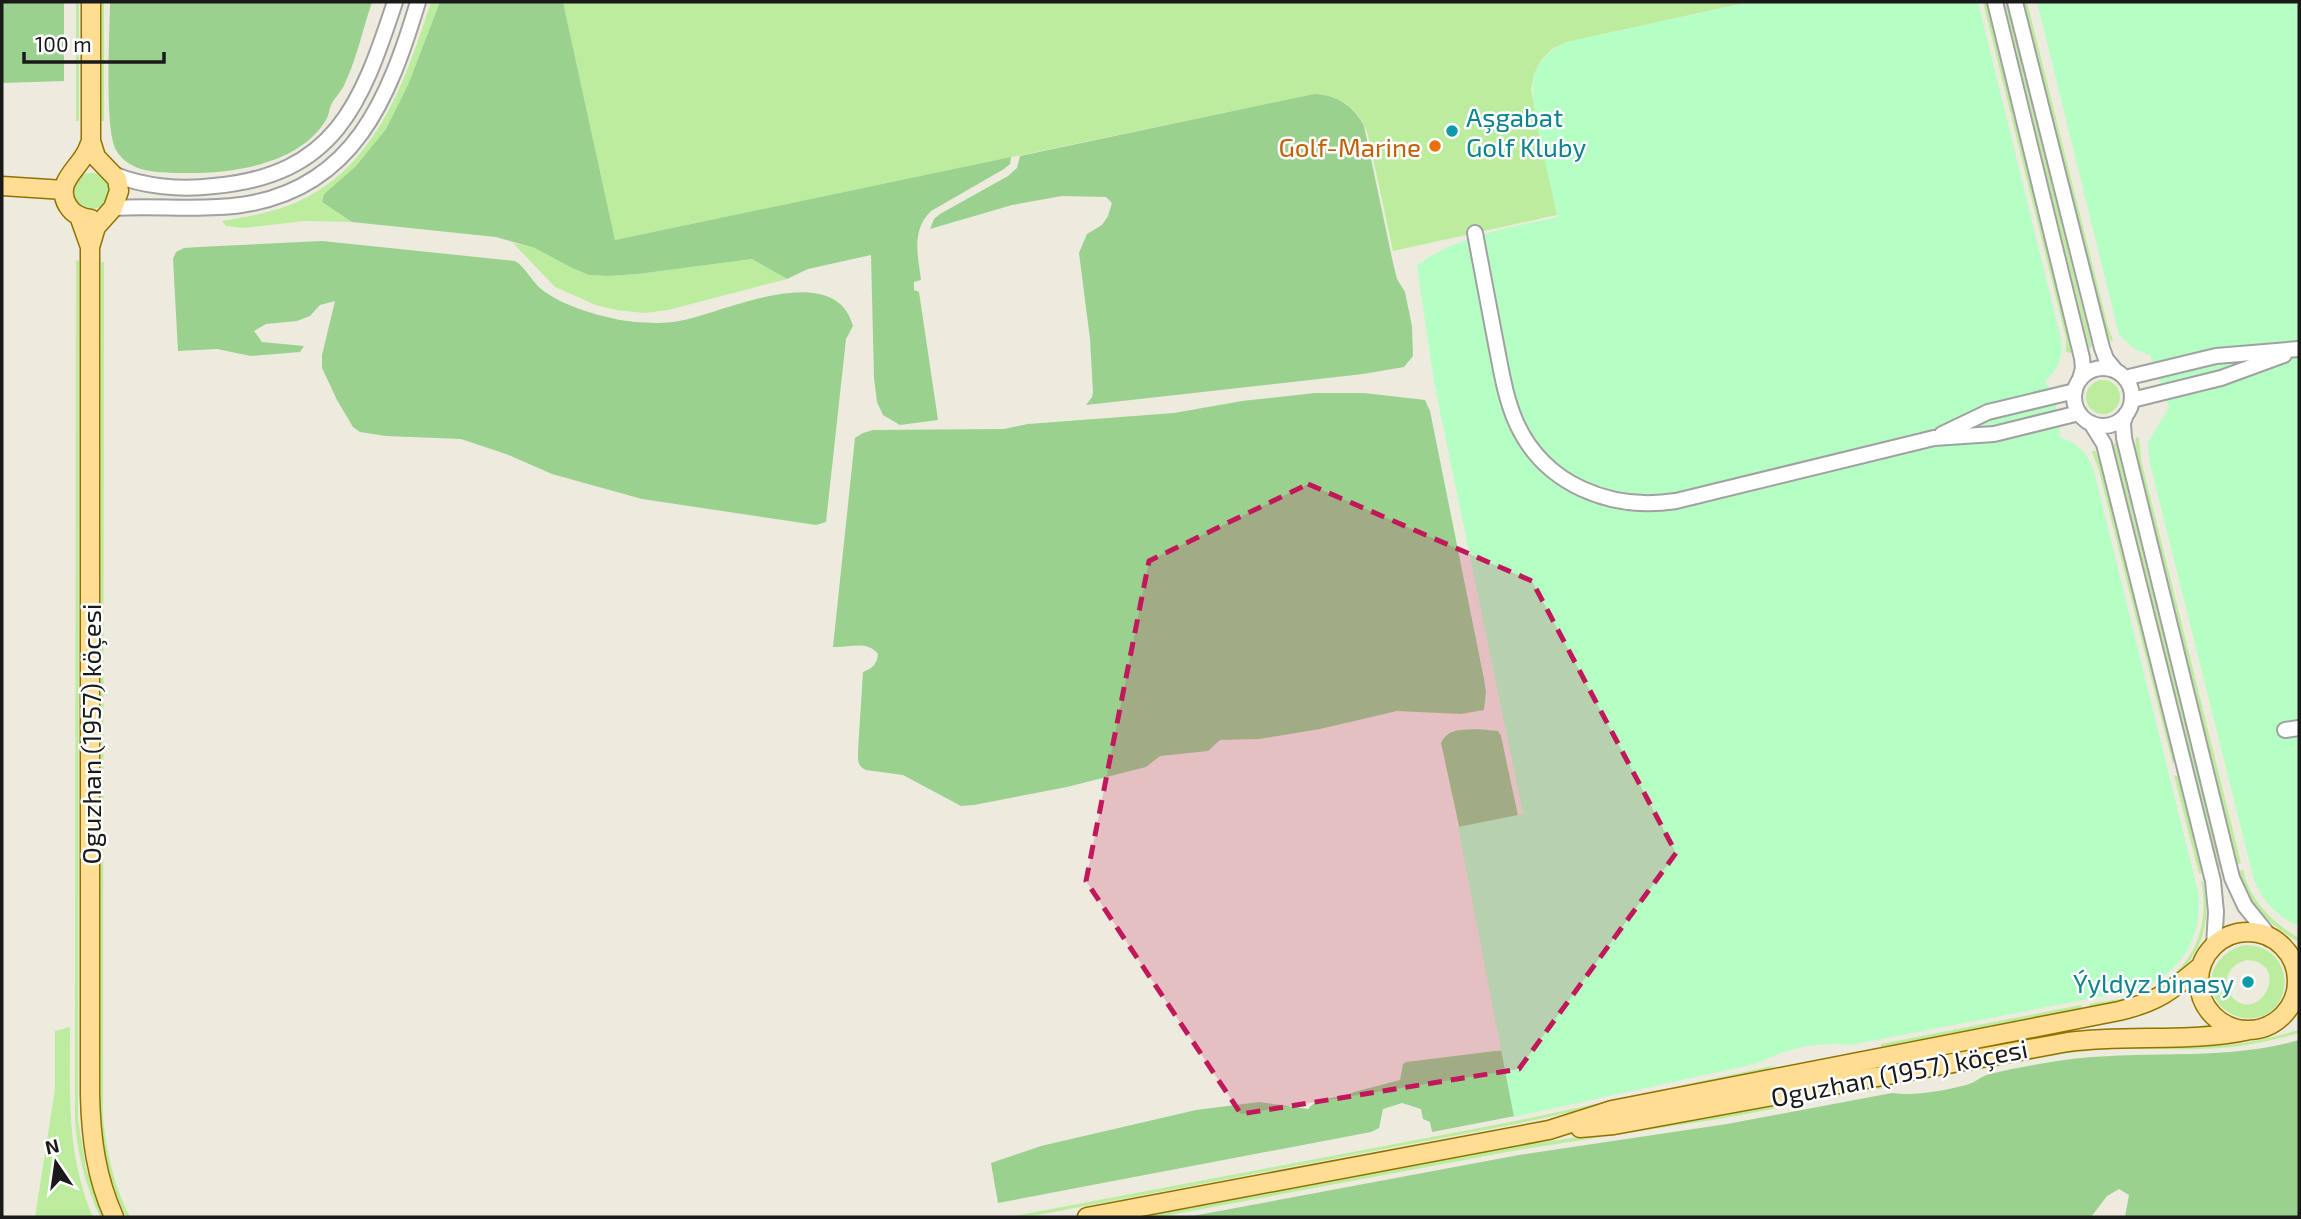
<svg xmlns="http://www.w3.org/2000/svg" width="2301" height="1219" viewBox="0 0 2301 1219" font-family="'Exo 2',sans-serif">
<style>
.grass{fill:#bced9e;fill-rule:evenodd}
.forest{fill:#9ad18f}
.park{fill:#b5fec4}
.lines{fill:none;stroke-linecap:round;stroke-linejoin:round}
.minor-casing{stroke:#a1a1a1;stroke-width:18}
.major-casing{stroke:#917200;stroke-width:21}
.minor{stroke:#fff;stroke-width:14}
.major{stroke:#ffdd92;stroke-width:18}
.marked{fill:#c2185b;fill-opacity:0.2;stroke:#c2185b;stroke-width:5;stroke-dasharray:14 9;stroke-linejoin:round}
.culture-dot{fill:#0f9aa8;stroke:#fff;stroke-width:2.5}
.food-dot{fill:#e8710a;stroke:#fff;stroke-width:2.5}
.labels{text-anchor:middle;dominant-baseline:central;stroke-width:5;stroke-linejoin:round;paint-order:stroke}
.culture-label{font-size:26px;fill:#0d838f;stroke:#fff;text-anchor:start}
.food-label{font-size:26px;fill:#c56008;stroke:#fff;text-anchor:end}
.street-label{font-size:26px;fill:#1a1a1a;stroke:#fff}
</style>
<rect width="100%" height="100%" fill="#edeade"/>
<!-- grass -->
<path class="grass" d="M76,2H79V121H76Z
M101,2H104V121H101Z
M431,2H440L408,86L386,129L355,167L324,194L322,202L352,222L304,221L243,228L226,226L222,221C248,217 275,212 299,201C378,165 406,78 431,2Z
M563,2H1749L1567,42L1552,49L1542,59L1534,74L1531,90L1557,215L1393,251L1368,135C1360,110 1341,95 1314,94L615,240Z
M1983,2H1987L2070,337L2071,353L2066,352V338Z
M2004,2H2007L2092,347L2089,348Z
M2024,2H2027L2108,327L2113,340L2111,342L2105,328Z
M73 191a18 18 0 1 1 36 0a18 18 0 1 1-36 0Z
M513,243L536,248L572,268L589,275L608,276L638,274L752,259L787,279L668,310L645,313L616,310L596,305L555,287Z
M76,260L79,261L78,1120L86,1168L103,1217H100C86,1186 77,1154 75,1120Z
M101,262H104L103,1117C106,1152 114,1186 130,1217H127L124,1213C110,1182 103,1151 100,1117Z
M2086 397a17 17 0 1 1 34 0a17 17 0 1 1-34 0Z
M2136,437L2139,438L2141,460L2241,863L2237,864L2137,461L2135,451Z
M2116,443L2221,868H2218L2113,444Z
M2095,450L2103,470L2174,760L2173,765L2099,471L2092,452Z
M2174,775L2179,777L2202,873L2199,874Z
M2243,870C2250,901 2273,923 2299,938V942C2271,927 2247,903 2239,871Z
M2201,881H2203C2212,922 2203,957 2167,982C2162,986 2155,991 2149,994C2131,1002 2109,1004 2090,1007L2089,1004C2109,1000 2131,999 2149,991C2193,971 2211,926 2201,881Z
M2246,945C2301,947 2294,1023 2245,1018C2236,1017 2227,1013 2221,1006C2199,982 2217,950 2246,945ZM2247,960C2293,963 2259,1026 2232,997C2219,982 2230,963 2247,960Z
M2081,1005L2082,1008L1881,1047V1044Z
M70,1027C70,1094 66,1154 93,1217H35L55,1089V1031Z
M2299,1030V1033C2273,1040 2247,1046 2220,1048C2178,1051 2137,1047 2095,1050V1047C2137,1044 2178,1048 2220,1045C2247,1044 2273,1037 2299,1030Z
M2087,1048L2088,1051L2062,1054L1968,1072L1980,1067Z
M1777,1065L1762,1071L1516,1124L1027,1217H1010L1516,1121Z
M1881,1085L1882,1088L1725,1118L1518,1150L1159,1217H1142L1517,1146L1725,1115Z"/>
<!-- forest -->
<path class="forest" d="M2,2H64V81L2,83Z
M110,2H372C363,28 357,58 345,83C342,91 335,97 331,105C329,110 329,115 326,120C299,165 230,174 183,173C160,173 129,173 116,150C104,128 110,32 110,2Z
M440,2H563L615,240L1011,157L1010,164L1004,169L931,211C911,230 918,256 921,280L914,282V290L919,292L938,420L900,425L883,415L877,402L874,378L871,255L808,269L787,279L752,259L638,274L608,276L589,275L572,268L535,248L496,237L352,222L322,202L324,194L355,167L386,129L408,85Z
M1314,94C1337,95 1354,106 1364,126L1393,263L1397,279L1405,292L1412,326L1413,356L1404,367L1363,374L1086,405L1092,397L1093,392L1090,339L1079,253L1087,234L1102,225L1108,216L1112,203L1106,197L1062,196L1012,205L930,229L934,219L940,214L1008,176L1017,168L1020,156Z
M322,241L515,261C526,268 531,280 540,288C562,307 607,319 635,322C651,323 668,324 684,320C726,311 835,259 853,326L846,339L826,522L816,525L642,499L552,474L506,454L461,439L386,436L360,432L353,427L337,400L322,368V355L335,301L320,305L310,316L297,321L266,324L254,331L262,342L304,346L300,352L251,356L217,349L178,351L173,259L176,252L184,248L199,247Z
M1315,393H1364L1425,400L1430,411L1484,679L1486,692L1484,710L1461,714L1397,711L1320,729L1259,739L1220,740L1208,751L1160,756L1146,767L1067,787L974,805L961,806L903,775L866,770C857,766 858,760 858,751L863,672C873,668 877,664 878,654C867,640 849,648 833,647L855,438L863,433L873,430L1004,429L1028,424L1174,413L1242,401Z
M1477,729L1498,731L1501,736L1542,928L1486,950L1441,743C1448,728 1462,730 1477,729Z
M1541,774L1515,1116L1432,1132L1430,1122L1423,1119L1421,1109L1402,1103L1383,1109L1379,1128L1371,1132L998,1203L991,1163L1041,1146L1196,1110L1259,1102L1308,1109C1323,1093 1338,1101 1354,1092L1400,1080L1403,1064L1406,1062L1495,1051L1519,1050Z
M2299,1040V1217H2125L2129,1195L2119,1189L2107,1196L2091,1217H1187L1519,1155L1727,1124L1892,1093C1916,1096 1942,1091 1966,1085C1975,1083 1981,1076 1990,1074C2014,1068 2040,1064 2064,1060C2143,1049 2222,1062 2299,1040Z"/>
<!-- park -->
<path class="park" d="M1751,2H1978L2061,339C2064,356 2058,370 2045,381C2054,394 2062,422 2059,437C2078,443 2087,452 2094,471L2198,892C2204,935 2181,974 2140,989L1850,1045C1820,1041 1785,1048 1759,1063L1514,1117L1458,827L1523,814L1434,382L1417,266C1450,238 1516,226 1558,217C1552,188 1527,100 1534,76C1539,60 1551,49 1567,42Z
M2037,2H2299V927C2277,915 2264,904 2254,880L2150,464L2148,442L2169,408L2150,355L2136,350L2119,335Z"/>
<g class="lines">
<defs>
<path id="minor" d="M1995,2L2082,358L2083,368L2080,379
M2015,2L2102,348L2106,359L2115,370
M113,174C144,187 181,190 214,186C335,175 361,105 395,2
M113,208C156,205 199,211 241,205C354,189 389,98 418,2
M1475,233C1482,270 1489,307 1496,344C1501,369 1505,397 1516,422C1544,485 1611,511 1676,501L1934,438L1994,434L2079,413
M2074 397a29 29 0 1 1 58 0a29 29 0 1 1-58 0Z
M2125,378L2216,356L2299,349
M2132,400L2221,378L2284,355
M2126,414L2123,423L2124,438L2232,878L2245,906L2270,937
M2091,423L2104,444L2213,881L2216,912L2214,945
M1942,434L1988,412L2075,391
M2285,730L2299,728"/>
<path id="major" d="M91,141C89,146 87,152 84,156C74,172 55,185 68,206C73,214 81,218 91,219
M2,186L64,190
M79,216L90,247L96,227L113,208L119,191L117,179L96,157L91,141V2
M90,247V1095C91,1138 96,1177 114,1217
M2199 981a49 49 0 1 1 98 0a49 49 0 1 1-98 0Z
M1580,1128L1614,1125L2068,1042C2129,1034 2191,1043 2250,1030
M1087,1217L1549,1130L1612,1110L2119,1011C2157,1002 2171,991 2200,967"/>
</defs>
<!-- minor casing -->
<use href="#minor" class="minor-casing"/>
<!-- major casing -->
<use href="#major" class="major-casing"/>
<!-- minor -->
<use href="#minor" class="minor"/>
<!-- major -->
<use href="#major" class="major"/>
</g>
<!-- marked area -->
<path class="marked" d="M1308,484L1532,581L1676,853L1519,1069L1241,1114L1086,881L1149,561Z"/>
<!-- markers -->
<g class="culture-dot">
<circle cx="1452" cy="131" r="7"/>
<circle cx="2248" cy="982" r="7"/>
</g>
<circle class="food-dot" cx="1435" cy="146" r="7"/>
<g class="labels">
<!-- culture labels -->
<g class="culture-label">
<text x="1466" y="116">Aşgabat<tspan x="1466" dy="30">Golf Kluby</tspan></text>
<text x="2234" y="982" text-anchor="end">Ýyldyz binasy</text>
</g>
<!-- food labels -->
<g class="food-label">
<text x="1421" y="146">Golf-Marine</text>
</g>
<!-- street labels -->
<g class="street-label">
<text transform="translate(90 734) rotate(-90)">Oguzhan (1957) köçesi</text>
<text transform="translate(1899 1072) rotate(-11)">Oguzhan (1957) köçesi</text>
</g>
</g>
<!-- border -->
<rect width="2301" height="1219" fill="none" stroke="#1a1a1a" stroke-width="7"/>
<!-- north arrow -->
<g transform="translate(56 1163) rotate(347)" stroke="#ffffff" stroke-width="5" paint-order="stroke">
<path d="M0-5L12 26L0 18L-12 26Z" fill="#1a1a1a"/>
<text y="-10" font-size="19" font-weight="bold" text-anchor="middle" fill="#1a1a1a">N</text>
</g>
<!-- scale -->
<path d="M24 52v10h140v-10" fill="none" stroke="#1a1a1a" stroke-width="3.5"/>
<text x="35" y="52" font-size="21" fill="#1a1a1a" stroke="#ffffff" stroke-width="5" paint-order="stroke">100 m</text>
</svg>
